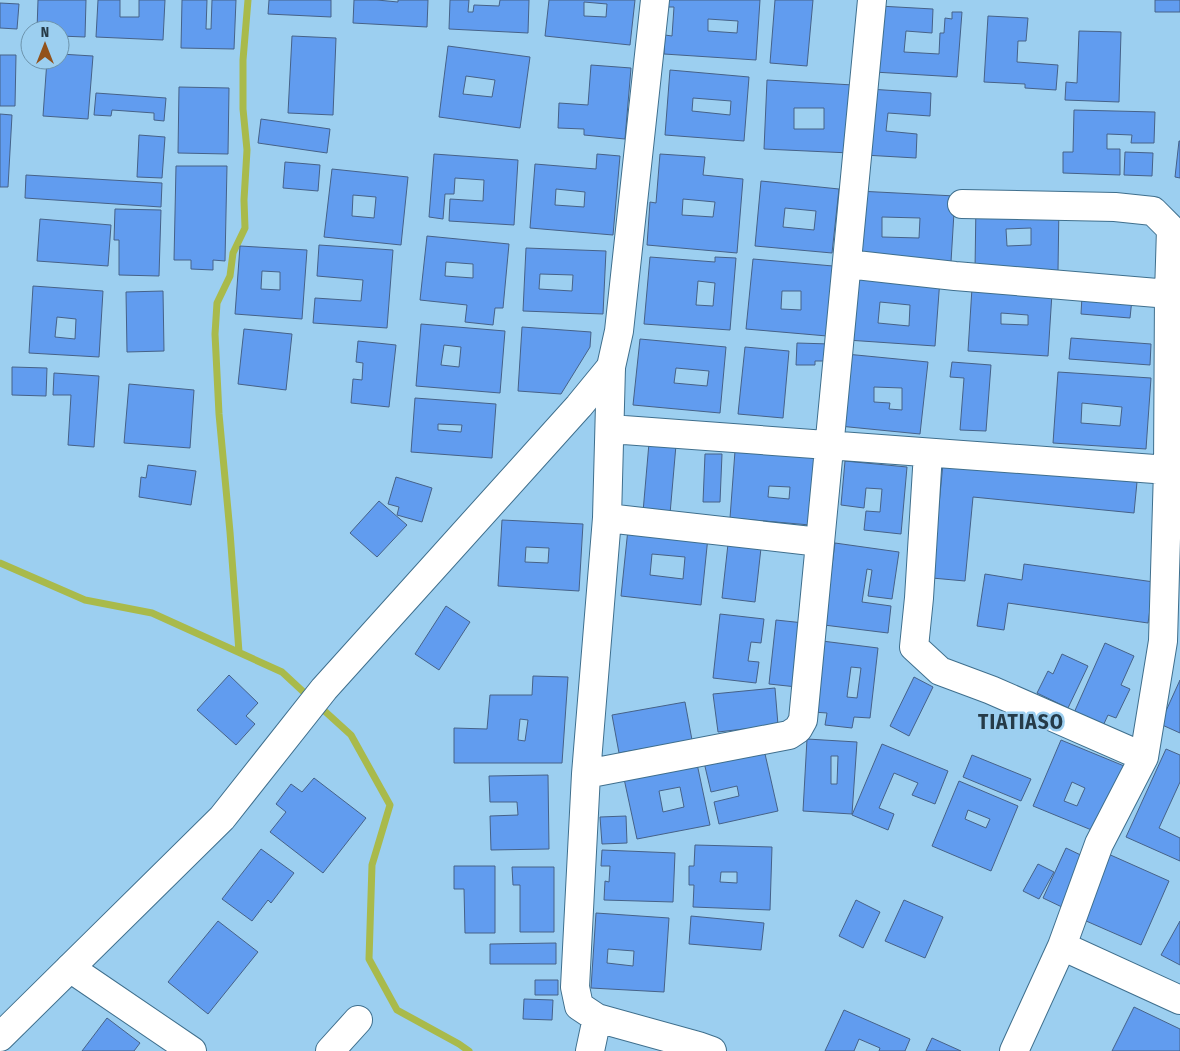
<svg xmlns="http://www.w3.org/2000/svg" width="1180" height="1051" viewBox="0 0 1180 1051" font-family="'Fira Sans Condensed',sans-serif">
<style>
.lines{fill:none;stroke-linecap:round;stroke-linejoin:round}
.stream{stroke:#a9ba4b;stroke-width:7}
.building{fill:#619cef;stroke:#466288;fill-rule:evenodd}
.street-casing{stroke:#3f6f8d;stroke-width:30}
.secondary-casing{stroke:#3f6f8d;stroke-width:30}
.street{stroke:#fff;stroke-width:28}
.secondary{stroke:#fff;stroke-width:28}
.labels{text-anchor:middle;dominant-baseline:central;stroke-width:5;stroke-linejoin:round;paint-order:stroke}
.district-label{font-size:21px;font-weight:bold;letter-spacing:1px;fill:#263b48;stroke:#9ccff0}
</style>
<rect width="100%" height="100%" fill="#9ccff0"/>
<g class="lines">
<!-- stream -->
<path class="stream" d="M0,563L85,600L152,613L282,672L310,698
M239,652L230,532L219,414L215,334L217,303L230,276L233,253L245,228L244,200L247,150L243,109V60L248,0
M318,705L351,735L390,805L372,865L369,959L397,1010L459,1044L469,1051"/>
</g>
<!-- building -->
<path class="building" d="M38,0H86L85,37L60,36V30H37Z
M98,0H120V17H139V0H165L163,40L96,37Z
M182,0H207L206,29H211L212,0H236L234,49L181,48Z
M269,0H331V17L268,14Z
M354,0H377L398,2V0H428L427,27L353,23Z
M450,0H469L468,12H473L474,5L499,6L500,0H529L528,33L449,29Z
M549,0H635L630,45L545,36ZM584,2L607,4L606,17L584,16Z
M668,0H760L756,60L664,54L665,35L672,36L674,7H667ZM708,19L738,21L737,33L708,31Z
M775,0H813L807,66L770,63Z
M1155,0H1180V12H1155Z
M0,3L19,4L17,29L0,28Z
M879,6L933,9L932,33L906,31L904,52L939,54L940,33H944L945,18L952,19V12H962L957,77L874,72Z
M988,16L1028,18L1026,41H1018L1017,62L1058,65L1056,90L1025,88V84L984,82Z
M1079,31L1121,32L1119,102L1065,100L1066,82L1077,83Z
M292,36L336,38L333,115L288,113Z
M448,46L530,57L520,128L439,117ZM466,76L495,80L492,97L463,94Z
M60,54L93,56L88,119L43,116L47,60H60Z
M0,55H16L15,106H0Z
M591,65L631,68L625,139L584,135V129L558,128L559,103L588,105Z
M670,70L749,77L744,141L665,135ZM693,98L731,101L730,115L692,111Z
M767,80L853,85L850,153L764,149ZM794,108H824V129H794Z
M179,87L229,88L228,154L178,153Z
M869,89L931,93L930,116L888,113L886,131L917,134L916,158L864,155Z
M96,93L166,98L164,121L154,120V113L112,110L111,116L94,115Z
M1074,110L1155,112L1154,143H1131L1132,135L1107,134V149H1120V175L1063,173V152H1073Z
M0,114L12,115L8,187H0Z
M261,119L330,129L327,153L258,143Z
M139,135L165,137L162,178L137,177Z
M1179,141H1180V178L1175,177Z
M1125,152L1153,153L1152,176L1124,175Z
M434,154L518,160L514,225L449,221L450,199L483,201L484,180L455,178L454,194H445L443,219L429,217Z
M597,154L620,156L613,235L530,228L535,164L596,169ZM556,189L585,192L584,207L555,205Z
M660,154L705,157L703,175L743,179L737,253L647,245L650,202L656,203ZM683,199L715,202L713,217L682,215Z
M285,162L320,165L318,191L283,188Z
M176,166H227L225,261L213,260V270L191,269V260H174Z
M332,169L408,177L401,245L324,237ZM353,195L376,197L374,218L352,216Z
M26,175L162,183L161,207L25,198Z
M761,181L839,189L832,253L755,246ZM785,208L816,211L814,230L783,227Z
M858,191L955,196L951,262L854,256ZM882,217L920,218L919,238L882,237Z
M976,203L1059,204L1058,271L975,270ZM1031,228V245L1007,246L1006,229Z
M115,209L161,210L159,276L119,275V240H114Z
M40,219L111,225L108,266L37,261Z
M427,236L509,244L503,308H495L493,325L465,322L467,305L420,300ZM446,262L473,264V278L445,276Z
M319,245L393,250L387,328L313,323L315,298L361,301L363,280L317,276Z
M240,246L307,250L302,319L235,314ZM262,271L280,272V290L261,289Z
M526,248L606,251L603,314L523,311ZM540,274L573,275L572,291L539,289Z
M650,257L715,262V257L736,258L730,330L644,324ZM698,281L715,283L713,306L696,305Z
M753,259L833,266L827,336L746,329ZM782,291H801V310L781,309Z
M852,273L940,279L935,346L847,340ZM880,302L910,305L909,326L878,323Z
M33,286L103,291L99,357L29,353ZM57,317L76,319L75,339L55,337Z
M972,288L1052,293L1048,356L968,351ZM1001,313L1028,315V325L1001,324Z
M163,291L164,351L127,352L126,292Z
M1082,296L1132,299L1130,318L1081,314Z
M421,324L505,331L500,393L416,386ZM444,345L461,347L459,367L441,365Z
M522,327L591,332L590,347L561,394L518,391Z
M244,329L292,334L286,390L238,384Z
M1071,338L1151,344L1150,365L1069,359Z
M640,339L726,347L720,413L633,405ZM676,368L709,371L707,386L674,383Z
M358,341L396,345L389,407L351,403L353,379L362,380L363,363L356,362Z
M797,343L830,344V361H815V365H796Z
M745,347L789,351L783,418L738,414Z
M846,354L928,362L920,434L839,426ZM874,387L902,388V410L889,409L890,403L874,402Z
M952,362L991,365L986,431L960,430L964,378L950,377Z
M12,367L47,368L46,396L12,395Z
M1058,372L1151,378L1146,449L1053,443ZM1082,403L1122,407L1120,426L1081,423Z
M54,373L99,376L94,447L68,445L71,395H53Z
M129,384L194,390L190,448L124,443Z
M415,398L496,404L492,458L411,452ZM438,424L462,425L461,432L438,430Z
M649,443L676,445L670,514L643,512Z
M735,451L816,458L810,525L730,518ZM769,486L790,487L789,499L768,497Z
M705,454H722L720,502H703Z
M845,461L907,467L901,534L864,530L866,511L880,512L882,489L866,488L864,508L841,505Z
M943,463L1137,482L1134,513L973,497L965,581L932,578Z
M148,465L196,471L191,505L139,497L141,477L146,478Z
M396,477L432,488L422,522L397,515L399,507L388,504Z
M379,501L407,525L377,557L350,533Z
M502,520L583,524L579,591L498,586ZM526,547L549,548L548,563L525,562Z
M628,529L708,537L701,605L621,596ZM652,554L685,557L683,579L650,575Z
M729,535L762,539L755,602L722,598Z
M835,543L899,552L892,599L868,596L872,570L867,569L862,602L891,606L888,633L824,625Z
M1024,564L1154,582L1148,623L1008,603L1004,630L977,626L985,574L1022,580Z
M446,606L470,622L439,670L415,654Z
M720,614L764,619L761,643L751,642L748,661L759,662L756,683L713,678Z
M776,620L804,623L797,687L769,684Z
M822,641L878,648L870,718L854,717L852,728L825,725L827,713L813,712ZM851,667L861,668L857,698L847,697Z
M1105,643L1134,656L1121,685L1130,689L1116,718L1108,715L1102,728L1073,715Z
M1062,654L1088,666L1068,708L1037,693L1048,671L1053,674Z
M229,675L258,703L246,716L255,724L236,745L197,710Z
M533,676L568,677L562,763H454V728L487,729L490,695H532ZM520,719L528,720L525,741L518,740Z
M914,677L933,687L909,736L890,726Z
M1180,680V733L1160,724Z
M775,688L778,725L718,732L713,694Z
M685,702L692,740L619,753L612,715Z
M807,739L857,742L852,814L803,811ZM831,756H838L837,784H831Z
M1061,740L1129,768L1094,831L1033,806ZM1072,782L1085,788L1077,806L1064,801Z
M882,744L948,771L935,804L912,795L918,783L894,773L879,808L894,814L888,830L852,815Z
M763,745L778,811L719,824L714,802L739,796L737,786L711,792L703,758Z
M1166,749L1180,755V782L1159,828L1180,838V861L1126,837Z
M972,755L1031,779L1021,801L963,777Z
M696,759L710,825L637,839L623,774ZM680,787L684,807L663,812L659,791Z
M548,775L549,849L491,850L490,816L518,815L517,802H490L489,776Z
M314,778L366,818L323,873L270,832L286,812L276,804L291,784L302,792Z
M959,781L1018,806L991,871L932,846ZM968,810L990,819L986,828L965,819Z
M626,816L627,843L602,844L600,817Z
M695,845L772,847L770,910L693,907L694,885H689V866H694ZM721,872H737V883L720,882Z
M1066,848L1087,858L1064,908L1043,898Z
M261,849L294,873L271,903L268,900L252,921L222,899Z
M602,850L675,853L673,902L604,900L605,881L609,882L610,866H601Z
M1106,853L1169,881L1141,945L1077,917Z
M1038,864L1054,872L1039,899L1023,891Z
M454,866H495V933H465L464,889H454Z
M512,867H554V932H520V885H513Z
M856,900L880,912L863,948L839,936Z
M904,900L943,917L925,958L885,941Z
M596,913L669,918L664,992L591,988ZM608,949L634,951L633,966L607,963Z
M691,916L764,923L761,950L689,944Z
M218,921L258,952L208,1014L168,982Z
M1180,921V965L1161,955Z
M556,943V964H490V944Z
M535,980H558V995H535Z
M524,999L553,1000L552,1020L523,1019Z
M1134,1007L1180,1029V1051H1112Z
M844,1010L910,1039L905,1051H879L880,1048L859,1039L854,1051H825Z
M107,1018L140,1043L134,1051H82Z
M932,1038L961,1051H926Z"/>
<g class="lines">
<defs>
<path id="street" d="M962,204L1115,207L1153,211L1171,229L1169,294L1168,470L1163,641L1144,757L1099,844L1062,946L1014,1051
M847,264L955,276L1169,294
M611,367L607,518L586,774L575,987L579,1006L597,1018L698,1046L712,1051
M610,429L1168,470
M928,453L919,598L914,647L940,671L991,690L1144,757
M607,518L820,542
M586,774L789,735L798,729L803,720L872,0
M1062,946L1180,1000
M70,968L192,1051
M330,1051L358,1020
M590,1051L597,1018"/>
<path id="secondary" d="M0,1037L222,818L324,689L579,406L611,367L619,331L655,0"/>
</defs>
<!-- street casing -->
<use href="#street" class="street-casing"/>
<!-- secondary casing -->
<use href="#secondary" class="secondary-casing"/>
<!-- street -->
<use href="#street" class="street"/>
<!-- secondary -->
<use href="#secondary" class="secondary"/>
</g>
<g class="labels">
<!-- district labels -->
<g class="district-label">
<text x="1021" y="722">TIATIASO</text>
</g>
</g>
<!-- north arrow -->
<g transform="translate(45 45)"><circle r="24" fill="#9ccff0" stroke="#6d94ad"/>
<path d="M0-4L9 19L0 12L-9 19Z" fill="#92521b"/>
<text y="-8" font-size="14" font-weight="bold" text-anchor="middle" fill="#263b48">N</text>
</g>
</svg>
